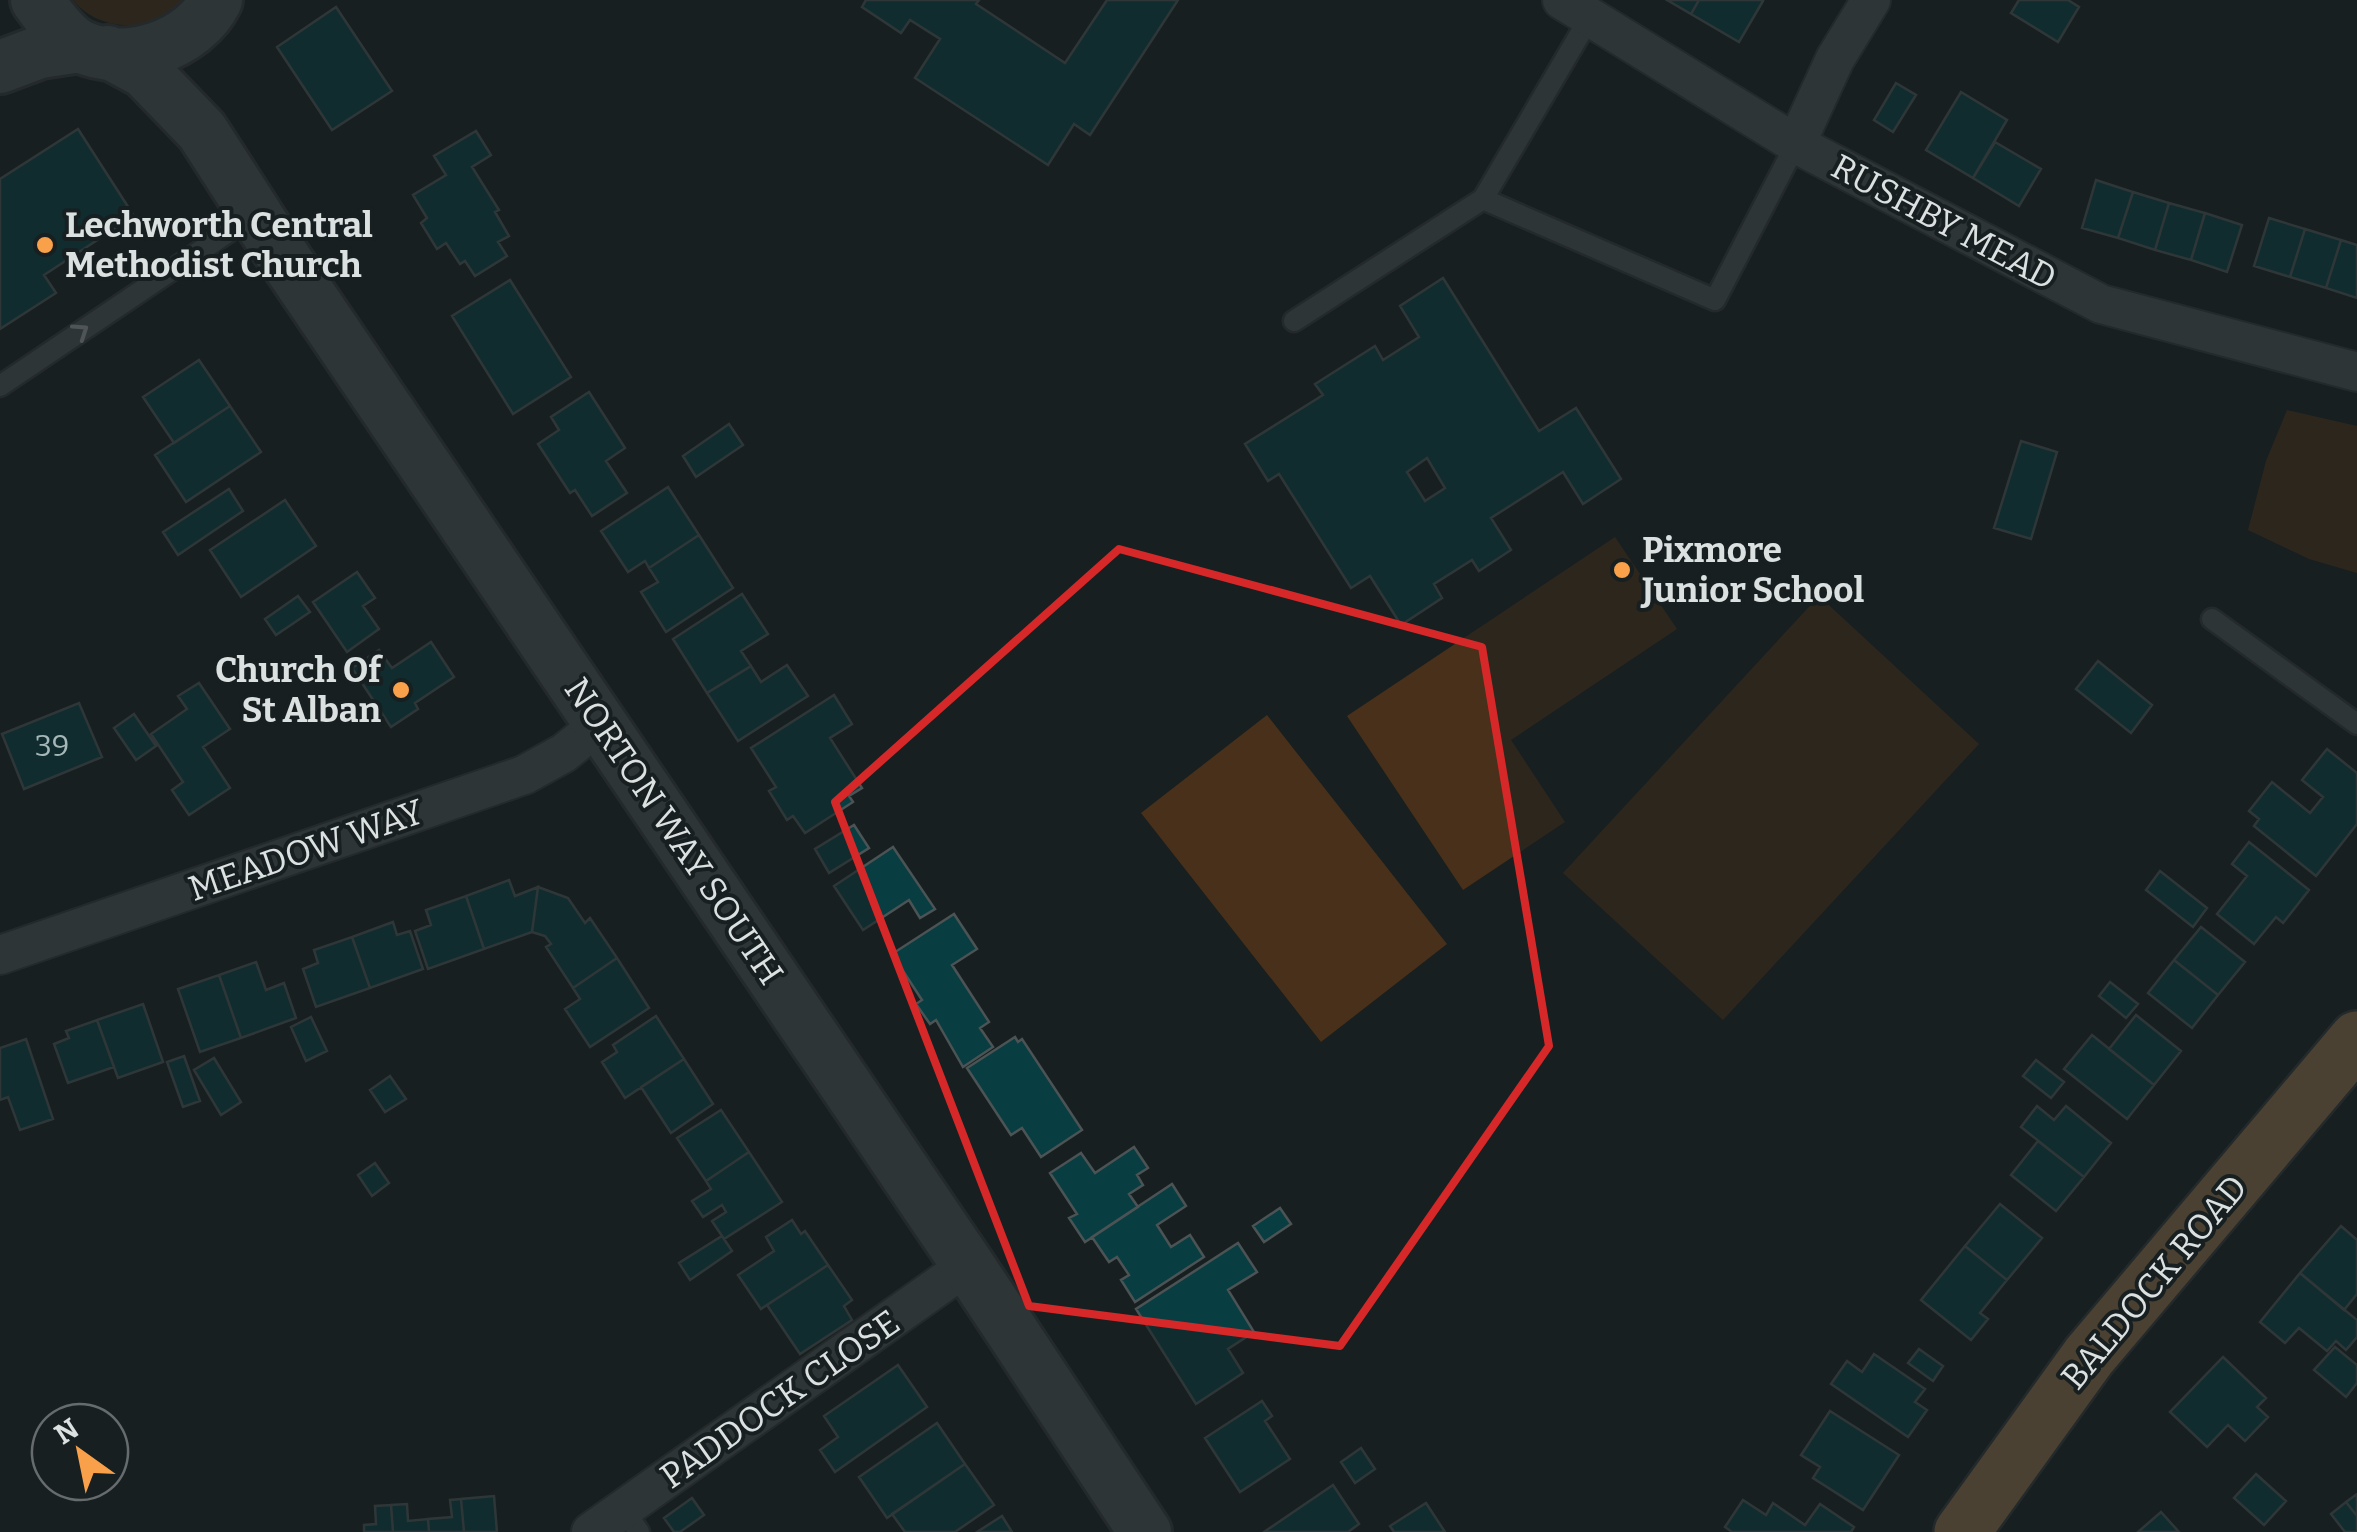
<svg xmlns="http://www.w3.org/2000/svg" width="2357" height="1532" viewBox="0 0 2357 1532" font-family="Bitter,serif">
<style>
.green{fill:#48301a}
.building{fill:#083d41;stroke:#4b5354;stroke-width:2.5;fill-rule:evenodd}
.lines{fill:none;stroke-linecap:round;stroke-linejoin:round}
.lane-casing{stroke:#333838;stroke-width:25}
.street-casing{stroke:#333838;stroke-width:42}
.secondary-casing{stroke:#333838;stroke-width:58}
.primary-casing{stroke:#333838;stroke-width:60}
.lane{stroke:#485051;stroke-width:20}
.street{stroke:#485051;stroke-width:38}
.secondary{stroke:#485051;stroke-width:52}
.primary{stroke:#8b6a47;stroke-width:55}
.oneway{stroke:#929898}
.marked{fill:none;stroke:#d62828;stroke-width:8;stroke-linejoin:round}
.poi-dot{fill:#f8a14a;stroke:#181f20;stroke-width:4}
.labels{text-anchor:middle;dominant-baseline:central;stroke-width:8;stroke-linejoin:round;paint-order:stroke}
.number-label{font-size:30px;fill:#a6b7b8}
.street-label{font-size:35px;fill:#dbe0e0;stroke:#181f20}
.poi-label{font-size:35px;font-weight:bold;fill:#dbe0e0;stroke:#181f20;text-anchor:start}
</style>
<rect width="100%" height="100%" fill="#181f20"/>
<!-- green -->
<path class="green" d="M73,0H185C157,33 100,34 73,0Z
M2287,410L2357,426V573L2309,559L2248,530L2266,461Z
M1615,537L1677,629L1511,740L1565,822L1463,890L1347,716Z
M1819,596L1979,744L1723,1020L1563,873Z
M1267,715L1447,944L1321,1042L1141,813Z"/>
<!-- building -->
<path class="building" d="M866,0H979L976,4L1065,63L1107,0H1178L1090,135L1074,124L1048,165L915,78L940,39L910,20L901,33L862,7Z
M1667,0H1699L1691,14Z
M1699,0H1761L1763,1L1739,42L1691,14Z
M2019,0H2068L2079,7L2058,42L2011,13Z
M336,7L392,91L332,130L277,47Z
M1896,83L1916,95L1893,132L1874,120Z
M1961,92L2007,120L1973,178L1926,150Z
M78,129L134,216L44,275L56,293L0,329V179Z
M476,131L491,155L472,167L499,210L495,212L509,236L498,242L507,256L475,276L465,261L460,264L446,243L437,249L421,223L427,218L413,195L446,175L434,156Z
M1995,142L2041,169L2019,206L1973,178Z
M2096,180L2133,192L2118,238L2082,228Z
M2133,192L2169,203L2155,250L2118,238Z
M2169,203L2205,213L2191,260L2155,250Z
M2205,213L2242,225L2227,272L2191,260Z
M2269,218L2305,229L2290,277L2254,266Z
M2305,229L2341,240L2326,288L2290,277Z
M2341,240L2357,245V298L2326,288Z
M1443,278L1539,431L1576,408L1621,479L1583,504L1563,472L1491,518L1511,550L1479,571L1472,560L1434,584L1442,598L1401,625L1370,576L1351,588L1279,474L1268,481L1245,444L1323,395L1315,384L1375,346L1383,360L1419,337L1400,306ZM1427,458L1445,488L1425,501L1407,472Z
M510,280L571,377L513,414L452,316Z
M199,360L230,406L174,443L143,397Z
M589,392L625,448L606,461L627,493L592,516L575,490L570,493L538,444L559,430L551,417Z
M230,406L261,452L186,502L155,455Z
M729,424L743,445L696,477L683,456Z
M2021,441L2057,452L2031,539L1994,528Z
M668,487L699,535L649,568L645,561L628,572L601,531Z
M229,489L243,511L178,555L163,532Z
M285,500L316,546L241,597L210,550Z
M699,535L733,588L666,632L641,592L658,582L649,568Z
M357,572L375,598L363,606L379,629L347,652L313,602Z
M742,594L768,634L741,651L751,666L707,693L673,639Z
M298,596L310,612L276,635L265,619Z
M431,642L454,677L415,703L418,709L391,727L352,668L379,650L392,668Z
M2098,661L2152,705L2131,733L2076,689Z
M787,665L808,696L738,741L707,693L751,666L761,682Z
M199,683L230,729L203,747L230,788L189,815L172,790L183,782L151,734L187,709L178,696Z
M834,695L852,724L830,738L862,788L849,796L853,802L805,833L793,816L787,820L769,791L776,787L751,748Z
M79,703L102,757L24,789L2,734Z
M134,714L156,746L136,760L114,728Z
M2327,749L2357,773V824L2316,876L2254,826L2259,819L2249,811L2272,782L2310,813L2323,797L2302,780Z
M854,825L869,848L829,873L815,849Z
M2249,842L2309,890L2283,923L2276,917L2254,944L2217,914L2247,876L2232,864Z
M893,847L935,909L920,918L909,900L863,930L834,886Z
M2160,871L2207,908L2193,927L2146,890Z
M509,880L515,896L538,887L532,932L484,949L466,896Z
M538,887L568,898L585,923L590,918L617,958L573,988L546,947L551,944L545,936L532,932Z
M466,896L484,949L428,969L415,931L431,925L426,910Z
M954,914L977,949L952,965L989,1022L980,1028L993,1047L963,1067L936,1020L930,1024L916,1004L922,1000L892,954Z
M393,922L397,935L410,931L423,969L370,988L352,937Z
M2201,927L2245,962L2218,995L2174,960Z
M352,937L370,988L316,1007L303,969L318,963L314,950Z
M617,958L649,1008L590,1047L565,1009L580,999L573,988Z
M2174,960L2218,995L2192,1028L2148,993Z
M256,962L266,990L284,983L296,1018L241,1038L219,975Z
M219,975L241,1038L200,1052L178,989Z
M2110,982L2138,1004L2126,1018L2099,996Z
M143,1004L163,1062L118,1078L97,1020Z
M2136,1015L2181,1051L2154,1085L2109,1049Z
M656,1016L684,1059L625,1098L602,1062L617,1052L613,1045Z
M311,1017L327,1051L306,1061L291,1027Z
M97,1020L114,1067L68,1083L54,1044L69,1038L66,1031Z
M2092,1035L2154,1085L2127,1119L2064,1069Z
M1015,1037L1018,1042L1022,1039L1082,1130L1041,1157L1022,1128L1011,1135L967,1068Z
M26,1039L53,1119L20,1130L8,1097L0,1100V1048Z
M184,1056L200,1101L183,1107L167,1062Z
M214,1058L241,1102L221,1115L194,1070Z
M684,1059L713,1104L671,1133L641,1087Z
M2036,1060L2064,1082L2051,1098L2023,1076Z
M390,1076L406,1099L385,1112L370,1090Z
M2037,1106L2054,1120L2066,1106L2111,1143L2084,1177L2021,1127Z
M721,1110L749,1152L706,1181L677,1138Z
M2038,1141L2084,1177L2056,1211L2011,1175Z
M1134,1147L1148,1168L1137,1175L1143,1185L1129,1194L1138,1207L1085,1242L1069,1218L1077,1214L1050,1173L1081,1153L1095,1173Z
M749,1152L782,1202L724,1239L712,1221L726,1212L722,1205L703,1217L692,1201L711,1189L706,1181Z
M375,1163L389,1183L372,1196L358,1175Z
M1172,1184L1186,1206L1157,1225L1171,1247L1190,1235L1204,1257L1135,1302L1121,1280L1129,1275L1117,1257L1109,1262L1092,1237Z
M2000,1204L2042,1238L2007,1280L1965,1246Z
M1280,1208L1291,1224L1264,1242L1253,1226Z
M792,1220L801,1234L805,1231L828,1265L761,1309L738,1275L774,1251L766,1237Z
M2341,1226L2357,1240V1294L2344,1310L2300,1273Z
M722,1236L732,1251L690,1280L679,1263Z
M1238,1243L1257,1272L1228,1290L1254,1332L1228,1349L1243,1373L1196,1404L1136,1309Z
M1965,1246L2007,1280L1980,1313L1988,1319L1971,1340L1921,1300Z
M828,1265L852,1300L844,1306L852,1320L800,1354L767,1305Z
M2300,1273L2357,1320V1337L2346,1350L2336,1341L2327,1351L2299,1328L2285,1343L2260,1322Z
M2335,1347L2357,1365V1383L2346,1397L2314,1370Z
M1919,1349L1943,1366L1933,1381L1908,1363Z
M1874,1354L1925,1389L1915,1402L1927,1410L1908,1437L1831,1384L1847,1361L1862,1372Z
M2223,1357L2266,1398L2257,1407L2268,1417L2245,1441L2228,1425L2207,1447L2170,1412Z
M898,1365L927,1407L835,1472L820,1450L838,1437L824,1416Z
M1262,1401L1272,1416L1265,1421L1290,1459L1240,1492L1205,1438Z
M1830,1411L1899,1455L1863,1510L1813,1478L1820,1467L1801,1455Z
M937,1423L965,1464L887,1518L859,1477Z
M1361,1448L1375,1469L1355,1483L1341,1462Z
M965,1464L994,1505L955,1532H905L892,1514Z
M2256,1474L2286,1501L2264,1525L2234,1498Z
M1333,1485L1359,1524L1348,1532H1264Z
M2357,1494V1516L2346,1502Z
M494,1496L497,1532H464L461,1499Z
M692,1498L704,1515L680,1532H674L664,1518Z
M461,1499L464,1532H429L428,1519L452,1517L450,1500Z
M1743,1500L1766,1515L1773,1503L1805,1525L1820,1504L1854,1527L1851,1532H1732L1725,1527Z
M2346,1502L2357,1516V1532H2345L2331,1514Z
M1426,1503L1445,1532H1394L1390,1526Z
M407,1504L408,1521L428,1519L429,1532H393L391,1505Z
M391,1505L393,1532H364V1525L376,1524L375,1506Z
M2161,1512L2179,1532H2138Z
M1002,1516L1012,1532H977Z"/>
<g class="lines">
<defs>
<path id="lane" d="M1590,17L1483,199L1715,300L1796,144
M1294,321L1483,199
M0,386L255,214
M2212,619L2357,724
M624,1510L639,1532"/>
<path id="street" d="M1562,0L1796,144L2101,304L2357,372
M1796,144L1835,59L1871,0
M0,955L524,775L564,753L601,723
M591,1532L968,1265"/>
<path id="secondary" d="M37,0C48,15 62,37 80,46C126,68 194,45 216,0
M108,52L145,72L202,131L274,243L968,1265L1145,1532
M0,67L40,52L80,46"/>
<path id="primary" d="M1962,1532L2089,1356L2357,1039"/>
</defs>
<!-- lane casing -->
<use href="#lane" class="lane-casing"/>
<!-- street casing -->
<use href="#street" class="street-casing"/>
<!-- secondary casing -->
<use href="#secondary" class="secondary-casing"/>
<!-- primary casing -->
<use href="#primary" class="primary-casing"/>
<!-- lane -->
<use href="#lane" class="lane"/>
<!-- street -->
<use href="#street" class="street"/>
<!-- secondary -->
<use href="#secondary" class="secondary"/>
<!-- primary -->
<use href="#primary" class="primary"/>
</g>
<!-- one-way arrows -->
<defs><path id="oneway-chevron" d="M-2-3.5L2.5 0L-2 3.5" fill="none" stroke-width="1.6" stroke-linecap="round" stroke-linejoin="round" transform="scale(2.5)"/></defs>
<use class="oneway" href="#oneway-chevron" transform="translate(81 331) rotate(-34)"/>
<!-- marked area -->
<path d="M0 0H2357V1532H0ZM1119,549L1482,647L1549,1046L1340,1346L1029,1306L835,802Z" fill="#181f20" fill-opacity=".55" fill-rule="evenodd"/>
<path class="marked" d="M1119,549L1482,647L1549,1046L1340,1346L1029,1306L835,802Z"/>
<!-- markers -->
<g class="poi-dot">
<circle cx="45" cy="245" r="10"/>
<circle cx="1622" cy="570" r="10"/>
<circle cx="401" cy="690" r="10"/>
</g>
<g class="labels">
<!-- number labels -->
<g class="number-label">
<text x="52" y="746">39</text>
</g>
<!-- street labels -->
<g class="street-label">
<text transform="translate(1944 222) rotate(28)">RUSHBY MEAD</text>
<text transform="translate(674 831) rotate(56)">NORTON WAY SOUTH</text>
<text transform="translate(306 850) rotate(-19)">MEADOW WAY</text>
<text transform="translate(2154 1282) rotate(-50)">BALDOCK ROAD</text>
<text transform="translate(780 1399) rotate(-35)">PADDOCK CLOSE</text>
</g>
<!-- poi labels -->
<g class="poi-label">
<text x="65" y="225">Lechworth Central<tspan x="65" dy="40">Methodist Church</tspan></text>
<text x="1642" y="550">Pixmore<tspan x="1642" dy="40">Junior School</tspan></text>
<text x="381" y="670" text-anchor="end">Church Of<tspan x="381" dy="40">St Alban</tspan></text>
</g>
</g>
<!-- north arrow -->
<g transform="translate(80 1452) rotate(327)"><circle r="48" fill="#181f20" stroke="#666c6d" stroke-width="2.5"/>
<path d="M0-8L18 38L0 25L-18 38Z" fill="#f8a14a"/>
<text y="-15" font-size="28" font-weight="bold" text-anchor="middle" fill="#dbe0e0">N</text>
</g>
</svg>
